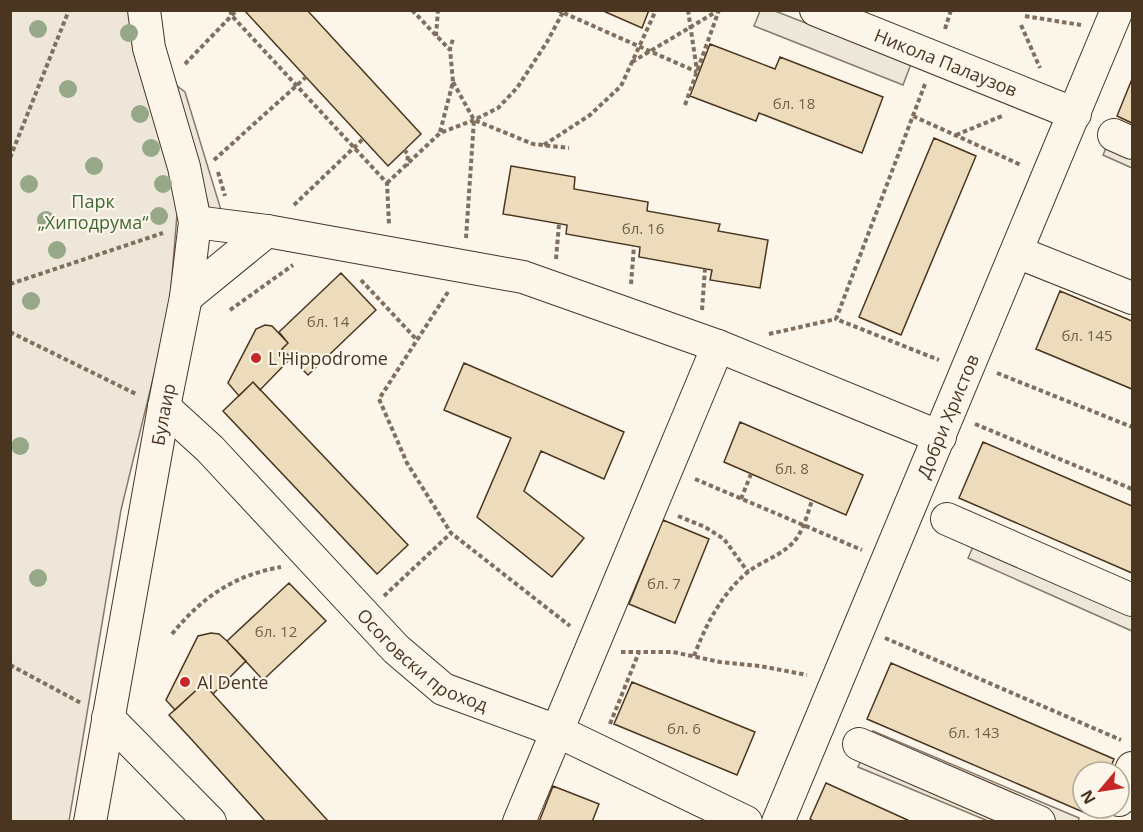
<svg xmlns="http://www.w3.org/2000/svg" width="1143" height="832" viewBox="0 0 1143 832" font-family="'Open Sans',sans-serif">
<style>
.green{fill:#ede6d9;stroke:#887966;stroke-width:1.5}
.parking{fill:#ede7d9;stroke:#887966;stroke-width:1.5}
.building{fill:#ecdcbc;stroke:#4a3520;stroke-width:1.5}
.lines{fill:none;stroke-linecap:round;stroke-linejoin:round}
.minor-casing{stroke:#4a3520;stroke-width:34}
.path{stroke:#7f6f5c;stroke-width:4;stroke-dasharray:4.5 3;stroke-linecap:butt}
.minor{stroke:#fbf6e9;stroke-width:32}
.tree{fill:#96a887}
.poi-dot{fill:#c62828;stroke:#fbf6e9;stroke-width:2}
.labels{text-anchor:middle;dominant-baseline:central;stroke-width:4.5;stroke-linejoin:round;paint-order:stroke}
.number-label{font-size:15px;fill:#725f47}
.street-label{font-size:18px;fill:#4a3520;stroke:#fbf6e9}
.park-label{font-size:18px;fill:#436837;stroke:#fbf6e9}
.poi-label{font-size:18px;fill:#4a3520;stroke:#fbf6e9;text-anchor:start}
</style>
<rect width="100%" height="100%" fill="#fbf6e9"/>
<!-- green -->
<path class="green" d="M10,11H133L178,202L169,313L121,510L69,821H11Z"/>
<!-- parking -->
<path class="parking" d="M760,11H775L911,64L903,85L754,26Z
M172,82L185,92L221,210L211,214Z
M1116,125L1132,132V168L1103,155Z
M984,522L1132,588V631L968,558Z
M873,731L1079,818L1078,822L988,821L858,767Z"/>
<!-- building -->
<path class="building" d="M244,10H307L421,134L388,166Z
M601,10H649L642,28Z
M710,44L775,69L780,57L883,97L862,153L759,113L756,121L690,96Z
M1132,79V123L1117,116Z
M934,138L976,156L901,335L859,317Z
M511,166L575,177L574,189L648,202L647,211L720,224L718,231L768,240L760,288L710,280L712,270L639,257L640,247L566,234L567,225L503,214Z
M341,273L376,310L308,375L282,349L288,343L279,332Z
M1060,291L1132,321V389L1036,349Z
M265,325L272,326L288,343L282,349L291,358L260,390L253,382L239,396L228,383L256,329Z
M464,363L624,432L604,479L541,451L524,491L584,538L552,577L477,517L511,438L444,410Z
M253,382L408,545L377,574L223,411Z
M740,422L863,475L846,515L724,462Z
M983,442L1132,506V573L959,498Z
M663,520L709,539L675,623L629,604Z
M289,583L326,621L263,680L227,641Z
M211,633L219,634L227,641L246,661L213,694L204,683L175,710L166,700L198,636Z
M891,663L1114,759L1109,772H1083V808H1093L1090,815L867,719Z
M632,682L755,732L737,775L614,724Z
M204,683L213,694L329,822H266L193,741L169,715Z
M826,783L912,822H815L810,819Z
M553,786L599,804L592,822H539Z"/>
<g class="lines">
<defs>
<g id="minor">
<path id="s1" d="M816,10L1075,114"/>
<path d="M1114,135L1132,143"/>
<path d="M195,222L267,231L523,277L718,346L940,437"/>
<path d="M1017,252L1132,298"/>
<path d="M186,297L267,231"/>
<path id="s2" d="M164,407L210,449L396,649L443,689L557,731L746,822"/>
<path d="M947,519L1132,600"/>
<path d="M108,718L210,822"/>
<path d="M859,744L1039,822"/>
<path d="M1119,800L1132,768"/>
<path id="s3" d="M90,822L164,407L186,297L195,222L184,167L149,48L144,10"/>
<path d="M519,822L718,346"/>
<path id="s4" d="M778,822L1117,10"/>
</g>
</defs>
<!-- minor casing -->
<use href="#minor" class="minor-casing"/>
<!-- path -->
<path class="path" d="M230,10L232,16L387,183L389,224
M412,10L449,49
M557,10L697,72
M688,10L697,71
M1025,16L1081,25
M1021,25L1040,68
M945,29L951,10
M436,36L438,10
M632,62L719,10
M185,64L237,10
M453,82L474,120L533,144L569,148
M925,84L836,319L939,360
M685,105L719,10
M913,116L1021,165
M440,132L453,82L450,49L453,39
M956,135L1002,116
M544,145L590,115L621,86L656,10
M404,150L408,154L407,166
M10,158L69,10
M214,160L306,77
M218,172L225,196
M387,183L440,133L474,120L498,108L517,88L547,42L564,10
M294,205L363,139
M466,238L474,120
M556,259L559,224
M361,280L417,340
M10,284L163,233
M631,284L634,246
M448,292L379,399L407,463L451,533L570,626
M230,310L293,265
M702,310L705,269
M10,332L136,394
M769,334L836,319
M997,373L1132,427
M975,424L1132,489
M695,479L862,550
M741,499L751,474
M678,516L705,527L724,539L748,572
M384,596L451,533
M172,634C201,598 234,575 281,567
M885,638L1121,740
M621,652H673L720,662L760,666L807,675
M694,656C706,624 722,593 749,571C764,560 785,554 796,539C804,528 808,513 812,500
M10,665L81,703
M610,724L639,652"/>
<!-- minor -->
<use href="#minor" class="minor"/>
</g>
<!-- trees -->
<g class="tree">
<circle cx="38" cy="29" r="9"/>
<circle cx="129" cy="33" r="9"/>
<circle cx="68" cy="89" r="9"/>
<circle cx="140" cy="114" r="9"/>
<circle cx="151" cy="148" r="9"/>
<circle cx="94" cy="166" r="9"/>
<circle cx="29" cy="184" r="9"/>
<circle cx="163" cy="184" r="9"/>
<circle cx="159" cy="216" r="9"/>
<circle cx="46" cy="220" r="9"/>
<circle cx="57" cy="250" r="9"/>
<circle cx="31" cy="301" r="9"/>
<circle cx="20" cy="446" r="9"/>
<circle cx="38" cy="578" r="9"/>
</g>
<!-- markers -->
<g class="poi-dot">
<circle cx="256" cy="358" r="6"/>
<circle cx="185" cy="682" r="6"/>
</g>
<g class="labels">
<!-- number labels -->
<g class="number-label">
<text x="794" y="103">бл. 18</text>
<text x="643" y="228">бл. 16</text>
<text x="328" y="321">бл. 14</text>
<text x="1087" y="335">бл. 145</text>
<text x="792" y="468">бл. 8</text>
<text x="664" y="583">бл. 7</text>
<text x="276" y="631">бл. 12</text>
<text x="684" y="728">бл. 6</text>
<text x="974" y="732">бл. 143</text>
</g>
<!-- street labels -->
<g class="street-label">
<text stroke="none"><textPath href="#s1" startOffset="140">Никола Палаузов</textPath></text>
<text stroke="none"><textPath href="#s3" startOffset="414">Булаир</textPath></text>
<text stroke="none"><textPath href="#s4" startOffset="440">Добри Христов</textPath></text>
<text stroke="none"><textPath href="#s2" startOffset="364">Осоговски проход</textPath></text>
</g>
<!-- park labels -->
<g class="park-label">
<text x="93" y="201">Парк<tspan x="93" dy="21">„Хиподрума“</tspan></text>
</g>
<!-- poi labels -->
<g class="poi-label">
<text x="268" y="358">L'Hippodrome</text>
<text x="197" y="682">Al Dente</text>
</g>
</g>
<!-- border -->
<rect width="1143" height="832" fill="none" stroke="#4a3520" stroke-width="24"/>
<!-- north arrow -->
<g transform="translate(1101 790) rotate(241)"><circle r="28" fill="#fbf6e9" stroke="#b4a999" stroke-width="1.5"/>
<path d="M0-4.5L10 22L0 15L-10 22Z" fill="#c62828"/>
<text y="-9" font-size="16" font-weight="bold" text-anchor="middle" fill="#4a3520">N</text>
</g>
</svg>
